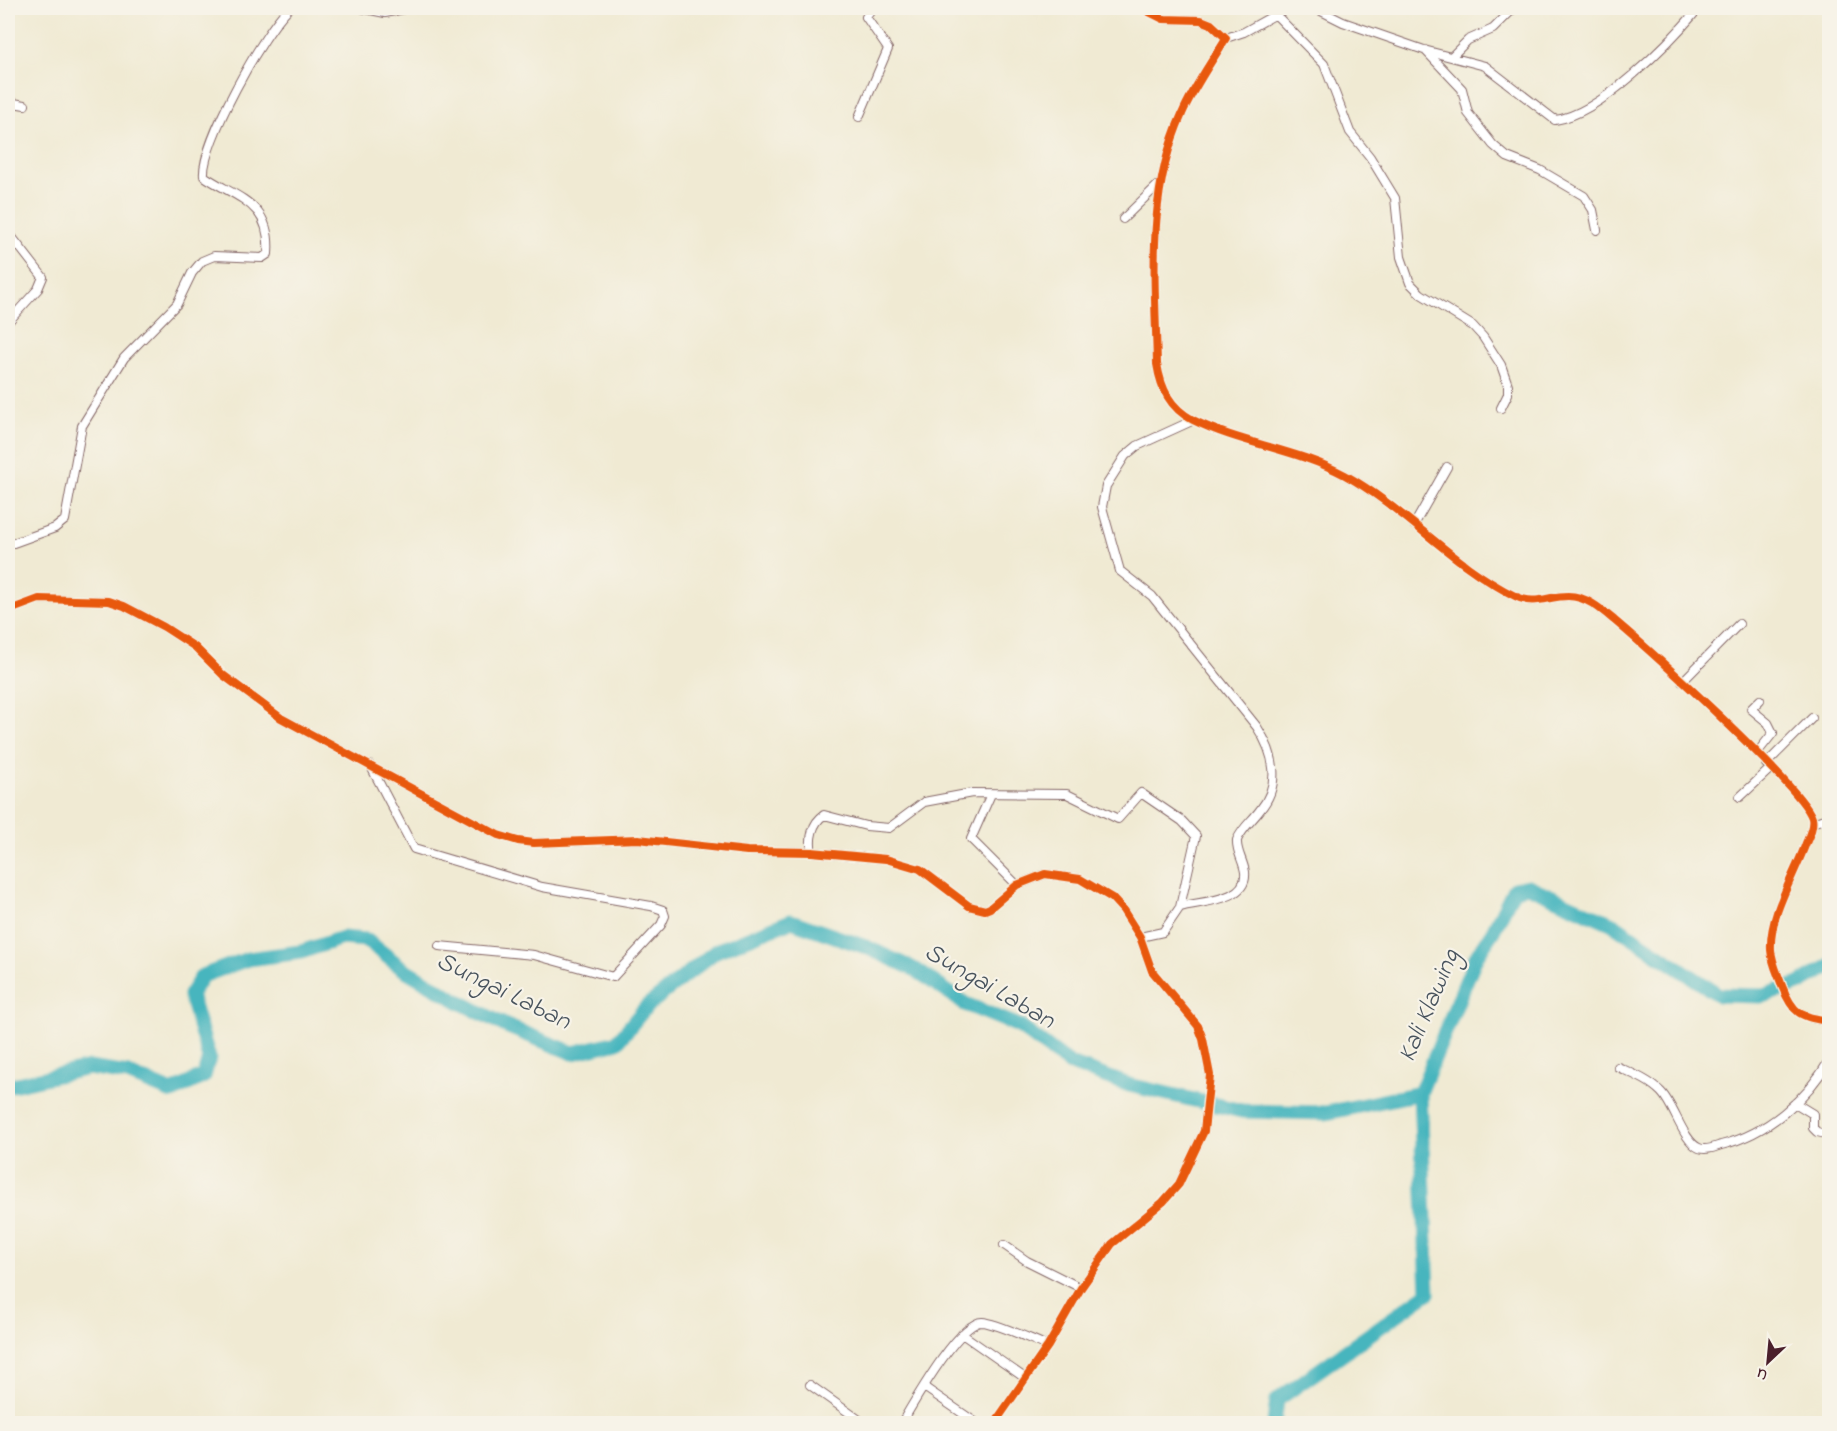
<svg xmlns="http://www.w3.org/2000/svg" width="1837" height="1431" viewBox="0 0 1837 1431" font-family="'Indie Flower',sans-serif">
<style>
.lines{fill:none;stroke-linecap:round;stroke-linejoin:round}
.river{stroke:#46b5be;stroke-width:15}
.minor-casing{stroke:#846666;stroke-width:10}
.minor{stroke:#fff;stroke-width:8}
.cycleway-casing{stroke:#f7f3e8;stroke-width:11}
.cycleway{stroke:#e8590c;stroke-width:8}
.labels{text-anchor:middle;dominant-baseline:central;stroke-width:4.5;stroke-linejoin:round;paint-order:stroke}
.water-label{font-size:26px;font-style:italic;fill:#49545e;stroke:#f7f3e8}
</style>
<rect width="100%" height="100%" fill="#f7f3e8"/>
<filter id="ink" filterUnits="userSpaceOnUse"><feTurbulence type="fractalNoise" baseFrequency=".0167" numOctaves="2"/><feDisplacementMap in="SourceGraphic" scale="12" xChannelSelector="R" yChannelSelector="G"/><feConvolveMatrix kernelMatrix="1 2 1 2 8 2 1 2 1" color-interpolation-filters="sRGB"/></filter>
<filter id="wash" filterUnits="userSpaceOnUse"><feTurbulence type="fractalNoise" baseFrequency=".008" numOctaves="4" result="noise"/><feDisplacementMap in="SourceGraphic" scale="24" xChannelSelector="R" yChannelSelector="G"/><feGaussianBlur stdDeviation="1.35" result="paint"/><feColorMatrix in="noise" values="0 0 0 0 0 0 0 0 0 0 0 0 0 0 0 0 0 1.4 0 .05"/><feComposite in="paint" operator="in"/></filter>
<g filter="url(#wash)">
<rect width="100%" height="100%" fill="#f0ead3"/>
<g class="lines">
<!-- river -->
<path class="river" d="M8,1086L89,1068L128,1074L172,1092L204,1076L209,1058L190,995L202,976L248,959L301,952L342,938L366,940L402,968L460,1002L506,1026L573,1053L617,1042L646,1007L716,951L791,921L866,947L916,970L965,1004L1019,1026L1068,1063L1129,1085L1242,1111L1326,1113L1420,1093
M1274,1424L1277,1400L1428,1293L1420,1093L1476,957L1493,931L1514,889L1528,886L1613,924L1719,995L1763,996L1799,984L1830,966"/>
</g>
</g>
<g filter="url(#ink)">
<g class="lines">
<defs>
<path id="minor" d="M361,8L385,13L408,8
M1141,8L1163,19L1201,20L1211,24L1226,38C1211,63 1193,88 1182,114C1146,194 1155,279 1157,364C1161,389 1170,408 1193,420C1241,444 1297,449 1345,475C1406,509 1452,565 1515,596C1535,606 1548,596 1568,596C1586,596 1601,609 1614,620C1646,647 1804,789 1812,818C1814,826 1809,836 1806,843C1794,877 1769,914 1771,950C1772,963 1778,974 1782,986C1793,1014 1800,1017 1830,1021
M1315,8L1343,22L1424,50L1485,66L1555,120C1601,114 1670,42 1699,8
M1276,15L1324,64L1350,132L1370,157L1395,198L1401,257L1410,283L1421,294L1473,326L1483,337L1501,365L1508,385V394L1501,408
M1226,38L1244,32L1287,8
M1425,50L1462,89L1468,113L1493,145L1507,157L1540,170L1584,196L1593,210L1597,230
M1452,56L1468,40L1493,29L1514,8
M8,102L25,105
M859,117L888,49L866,17L873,8
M1123,219L1160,183
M8,232L43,277L38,289L8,322
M1414,525L1447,467
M8,545L55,528L65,520L82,426L124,358L177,304L192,273L202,261L214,256L262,258L268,254C272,203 238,199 204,176C201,144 264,31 289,8
M8,606L15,608L39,599L109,601L124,606L164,627L195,647L223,675L281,718L498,835L518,841L534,843L638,839L747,851L812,852L886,859L920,869L969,906L985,910L990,908L1017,885L1045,874L1080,879L1112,898L1123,910L1140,937L1152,971L1198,1026L1203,1039L1210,1075L1204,1131L1179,1184L1163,1202L1112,1244L1081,1288L1048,1346L994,1424
M1682,682L1739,624
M1757,753L1773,733L1768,723L1751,709L1760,700
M1766,764L1812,718
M370,765L414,849L542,887L651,906L663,910L665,916L661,925L613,977L534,955L439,946
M991,794L971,839L1017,885
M1740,797L1771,768
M1812,823L1830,817
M812,852C809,839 812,823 824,815L866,826L889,828L924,802L972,793L1067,794L1118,819L1141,793L1182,821L1196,836L1180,907
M1140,937L1163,932L1180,907C1200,901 1248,902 1245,872C1243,860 1236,851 1237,840C1243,827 1252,821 1260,810C1282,784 1274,753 1257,727L1152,596L1120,571L1102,507L1106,486L1125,456L1137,446L1194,420
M1618,1067C1633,1074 1649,1080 1661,1092C1674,1105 1683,1141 1699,1148C1706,1151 1715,1147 1721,1145C1767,1134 1807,1099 1830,1059
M1795,1103L1813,1114V1128L1817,1132L1830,1135
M1004,1245L1027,1261L1081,1288
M962,1334L1025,1378
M810,1385L865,1424
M924,1387L978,1424
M901,1424C913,1404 959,1322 982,1322C997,1323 1032,1340 1048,1346"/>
</defs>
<!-- minor casing -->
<use href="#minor" class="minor-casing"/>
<!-- minor -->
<use href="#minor" class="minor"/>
<defs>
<path id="cycleway" d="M1141,8L1163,19L1201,20L1211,24L1226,38C1211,63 1193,88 1182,114C1146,194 1155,279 1157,364C1161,389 1170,408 1193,420C1241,444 1297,449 1345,475C1406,509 1452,565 1515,596C1535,606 1548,596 1568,596C1586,596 1601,609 1614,620C1646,647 1804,789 1812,818C1814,826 1809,836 1806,843C1794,877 1769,914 1771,950C1772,963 1778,974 1782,986C1793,1014 1800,1017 1830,1021
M8,606L15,608L39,599L109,601L124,606L164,627L195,647L223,675L281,718L498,835L518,841L534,843L638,839L747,851L812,852L886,859L920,869L969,906L985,910L990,908L1017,885L1045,874L1080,879L1112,898L1123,910L1140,937L1152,971L1198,1026L1203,1039L1210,1075L1204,1131L1179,1184L1163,1202L1112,1244L1081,1288L1048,1346L994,1424"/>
</defs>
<!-- cycleway casing -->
<use href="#cycleway" class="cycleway-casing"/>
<!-- cycleway -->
<use href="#cycleway" class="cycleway"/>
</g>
</g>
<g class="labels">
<!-- water labels -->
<g class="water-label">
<text transform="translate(989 987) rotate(30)">Sungai Laban</text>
<text transform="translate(503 992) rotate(26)">Sungai Laban</text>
<text transform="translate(1430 1006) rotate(-67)">Kali Klawing</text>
</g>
</g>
<!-- margin -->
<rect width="1837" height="1431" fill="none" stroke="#f7f3e8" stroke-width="30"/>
<!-- north arrow -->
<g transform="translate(1768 1362) rotate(206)" stroke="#f7f3e8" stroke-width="4.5" paint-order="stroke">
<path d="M0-4.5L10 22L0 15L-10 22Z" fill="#4a1f2b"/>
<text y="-9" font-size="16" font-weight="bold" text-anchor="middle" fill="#4a1f2b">U</text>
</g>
</svg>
